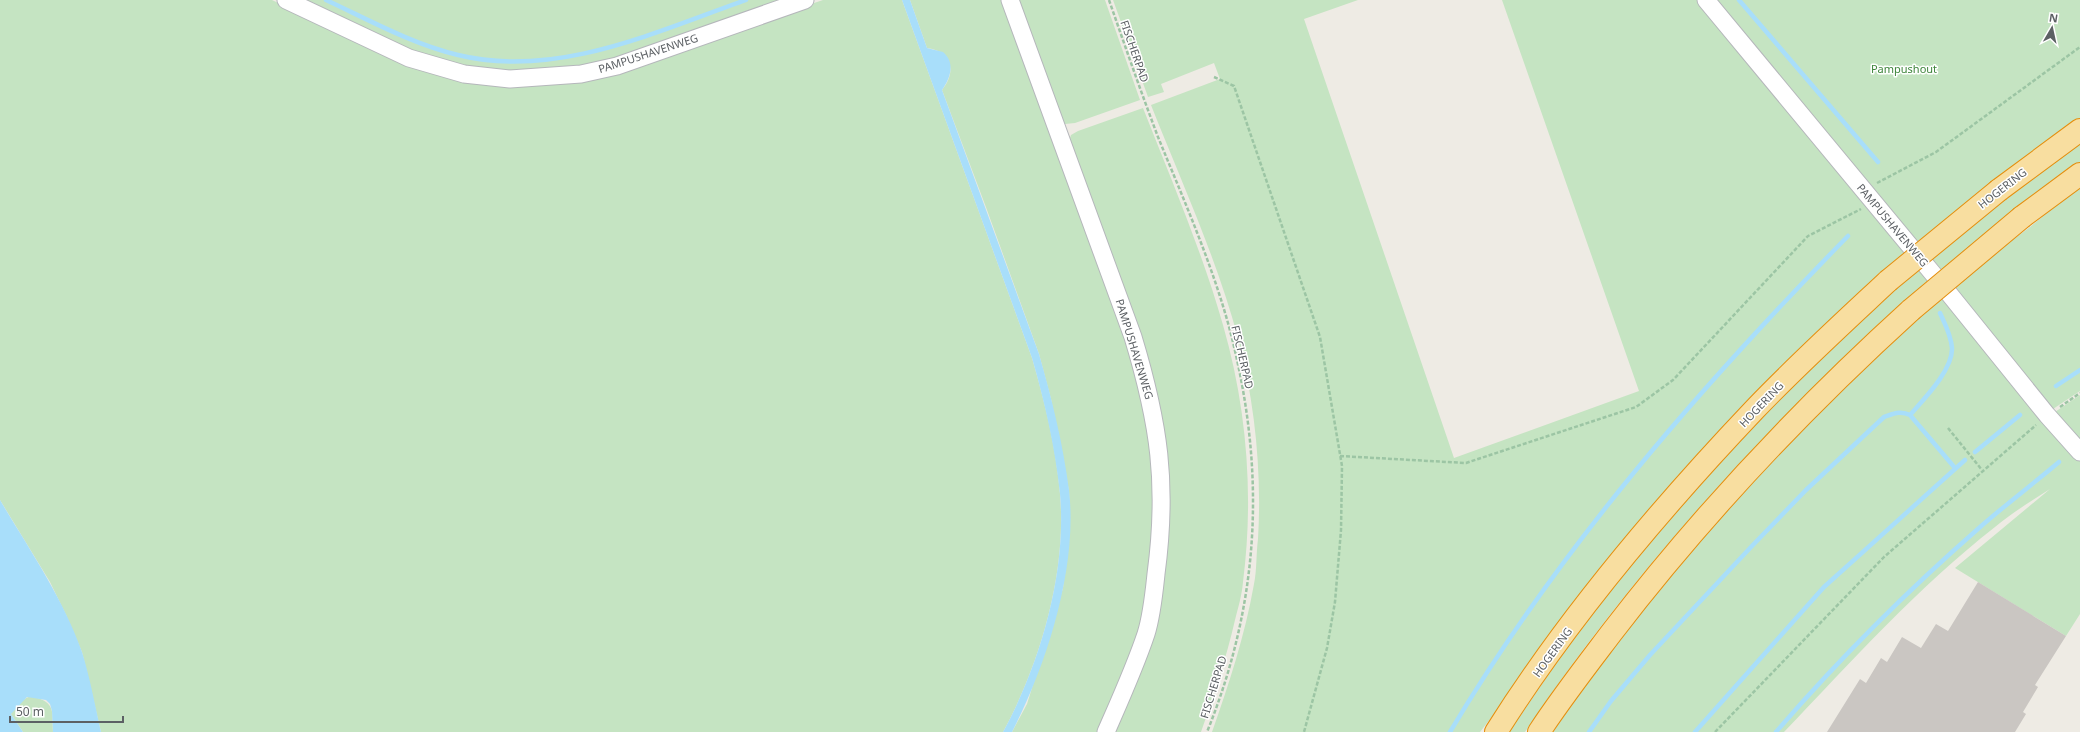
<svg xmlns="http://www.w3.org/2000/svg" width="2080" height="732" viewBox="0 0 2080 732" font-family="'Noto Sans',sans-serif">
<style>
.green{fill:#c5e4c2}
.water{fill:#a8defa}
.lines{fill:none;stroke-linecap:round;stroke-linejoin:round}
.stream{stroke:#a8defa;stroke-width:4.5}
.building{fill:#cac6c2}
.minor-casing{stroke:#b5b7bb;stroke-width:19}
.trunk-casing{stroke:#e58e0d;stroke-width:24}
.path{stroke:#9cc5a4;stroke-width:2.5;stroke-dasharray:4 2;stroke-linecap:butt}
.minor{stroke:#fff;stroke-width:17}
.trunk{stroke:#f8dea0;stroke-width:22}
.trunk-bridge-casing{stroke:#e58e0d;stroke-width:24;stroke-linecap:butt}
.trunk-bridge{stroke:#f8dea0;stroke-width:22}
.labels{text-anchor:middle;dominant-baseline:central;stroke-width:3;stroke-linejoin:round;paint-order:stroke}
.street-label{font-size:11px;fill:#5c6064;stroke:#fff}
.park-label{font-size:11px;fill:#3e853b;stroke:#fff}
</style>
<rect width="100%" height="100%" fill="#eeebe4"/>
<!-- green -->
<path class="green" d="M0,0H272L383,53L508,85H551L588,79L823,0H902L1032,358C1045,403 1056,447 1060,494C1067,572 1040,664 1003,732H101L82,652L66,615L50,582L0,500Z
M299,0H785L642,51L583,66L509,72L481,70L435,61Z
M910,0H1003L1128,341L1147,411L1158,506L1142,633L1101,732H1012L1027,704L1063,588L1070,518L1069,491L1051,399L1039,354L987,210L942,90C957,72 952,51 927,48Z
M1016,0H1105L1140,100L1075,123L1065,124L1062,121Z
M1113,0H1358L1304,19L1454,458L1639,391L1502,0H1699L1908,255L1756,394L1697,455L1480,732H1212C1229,684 1245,635 1254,584C1257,570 1256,554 1258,539C1262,472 1255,403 1238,338C1217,259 1181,181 1151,105L1220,79L1214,63L1161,84L1164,92L1148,97Z
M1711,0H2080V123L1916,248Z
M1143,108C1171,179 1202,251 1223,325C1247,408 1254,496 1243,582C1242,595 1238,608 1235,620C1226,659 1214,695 1201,732H1110L1135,676L1167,472L1070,138L1071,135L1078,131Z
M2080,142V163L1942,270L1931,257L2011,192Z
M2080,186V391L2053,409H2050L1948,288L2030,227Z
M1918,267L1929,280C1780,411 1635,567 1525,732H1509L1603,595L1754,420Z
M1940,294L2080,459V614L2066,636L1955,568L2050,489C2031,501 2012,513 1995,527C1917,588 1852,661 1784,732H1553L1646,597L1740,484Z
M2080,395V443L2055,412Z
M32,696C56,703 52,710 53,732H23L11,714C15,707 24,697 32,696Z"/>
<!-- water -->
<path class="water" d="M902,0H910L927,48L943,52C956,63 950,79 942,90L1039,354C1052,399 1063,444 1069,490C1078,567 1047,664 1012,732H1003C1040,664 1067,572 1060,494C1055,447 1045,403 1032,358Z
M0,500C29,549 63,598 82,652C90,678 95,705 101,732H53L52,711L50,704L46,700L27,697L11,714L23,732H0Z"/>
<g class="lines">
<!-- stream -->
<path class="stream" d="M326,0C369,20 412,44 458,55C556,79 655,32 746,0
M1739,0L1878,162
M1940,313C1945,324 1951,335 1952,348C1953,370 1923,400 1910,415L1955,468
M2056,386L2080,370
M1975,452L2020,415
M1450,732C1559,549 1700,387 1848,236
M1589,732L1611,701L1650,655L1751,547L1806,490L1884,417C1893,414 1900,410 1910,415
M1695,732L1824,587L1965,460
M1776,732C1839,659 1907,591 1979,528C2005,505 2033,484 2059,462"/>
</g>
<!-- building -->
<path class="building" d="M1978,582L2066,636L2035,685L2038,687L2023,712L2026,714L2015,732H1827L1860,679L1866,683L1881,658L1887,662L1902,637L1921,648L1936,624L1948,631Z"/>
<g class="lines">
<defs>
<path id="minor" d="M286,0L409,58L464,74L510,79L581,74L617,66L805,0
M1010,0L1133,337C1159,423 1168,484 1156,574C1154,593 1152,615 1146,634C1135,667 1120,700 1106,732
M1706,0L1934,275L2047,415L2080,452"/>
<path id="trunk" d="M1999,190L2080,130
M2022,217L2080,174
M1496,732C1569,616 1660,509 1755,409C1797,365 1843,323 1888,281
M1539,732C1562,697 1587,665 1612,632C1702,515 1802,409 1911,310"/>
</defs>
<!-- minor casing -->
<use href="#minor" class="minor-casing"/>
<!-- trunk casing -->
<use href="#trunk" class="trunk-casing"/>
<!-- path -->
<path class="path" d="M1109,0C1125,46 1141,92 1158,137C1183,198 1210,259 1228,323C1266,464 1262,596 1207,732
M1214,77L1234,86L1320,337L1342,466L1341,530L1335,602L1327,648L1304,732
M1877,183L1936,152L2080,47
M2060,407L2080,393
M1948,428L1982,470
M1340,456L1466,463L1636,407L1673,380L1808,236L1861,209
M1715,732L1884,557L2036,425"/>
<!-- minor -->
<use href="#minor" class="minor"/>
<!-- trunk -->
<use href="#trunk" class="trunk"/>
<defs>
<path id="trunk-bridge" d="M1888,281L1999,190
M1911,310L2022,217"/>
</defs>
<!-- trunk-bridge casing -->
<use href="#trunk-bridge" class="trunk-bridge-casing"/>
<!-- trunk-bridge -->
<use href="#trunk-bridge" class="trunk-bridge"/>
</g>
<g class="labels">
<!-- street labels -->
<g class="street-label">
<text transform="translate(1135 51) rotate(71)">FISCHERPAD</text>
<text transform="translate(648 53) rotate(-18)">PAMPUSHAVENWEG</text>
<text transform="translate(2002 188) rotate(-38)">HOGERING</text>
<text transform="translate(1893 225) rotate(50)">PAMPUSHAVENWEG</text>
<text transform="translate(1135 349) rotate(73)">PAMPUSHAVENWEG</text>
<text transform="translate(1243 357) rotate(77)">FISCHERPAD</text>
<text transform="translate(1761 404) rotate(-46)">HOGERING</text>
<text transform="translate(1552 652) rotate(-54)">HOGERING</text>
<text transform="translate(1213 687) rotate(-73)">FISCHERPAD</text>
</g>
<!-- park labels -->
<g class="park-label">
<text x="1904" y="68">Pampushout</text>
</g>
</g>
<!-- north arrow -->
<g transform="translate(2052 28) rotate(9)" stroke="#ffffff" stroke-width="3" paint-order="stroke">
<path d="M0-3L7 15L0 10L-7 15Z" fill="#5c6064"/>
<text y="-6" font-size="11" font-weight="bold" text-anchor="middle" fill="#5c6064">N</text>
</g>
<!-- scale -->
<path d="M10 716v6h113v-6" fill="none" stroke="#5c6064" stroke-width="2"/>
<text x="16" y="716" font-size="12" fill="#5c6064" stroke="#ffffff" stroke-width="3" paint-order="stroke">50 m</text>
</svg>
